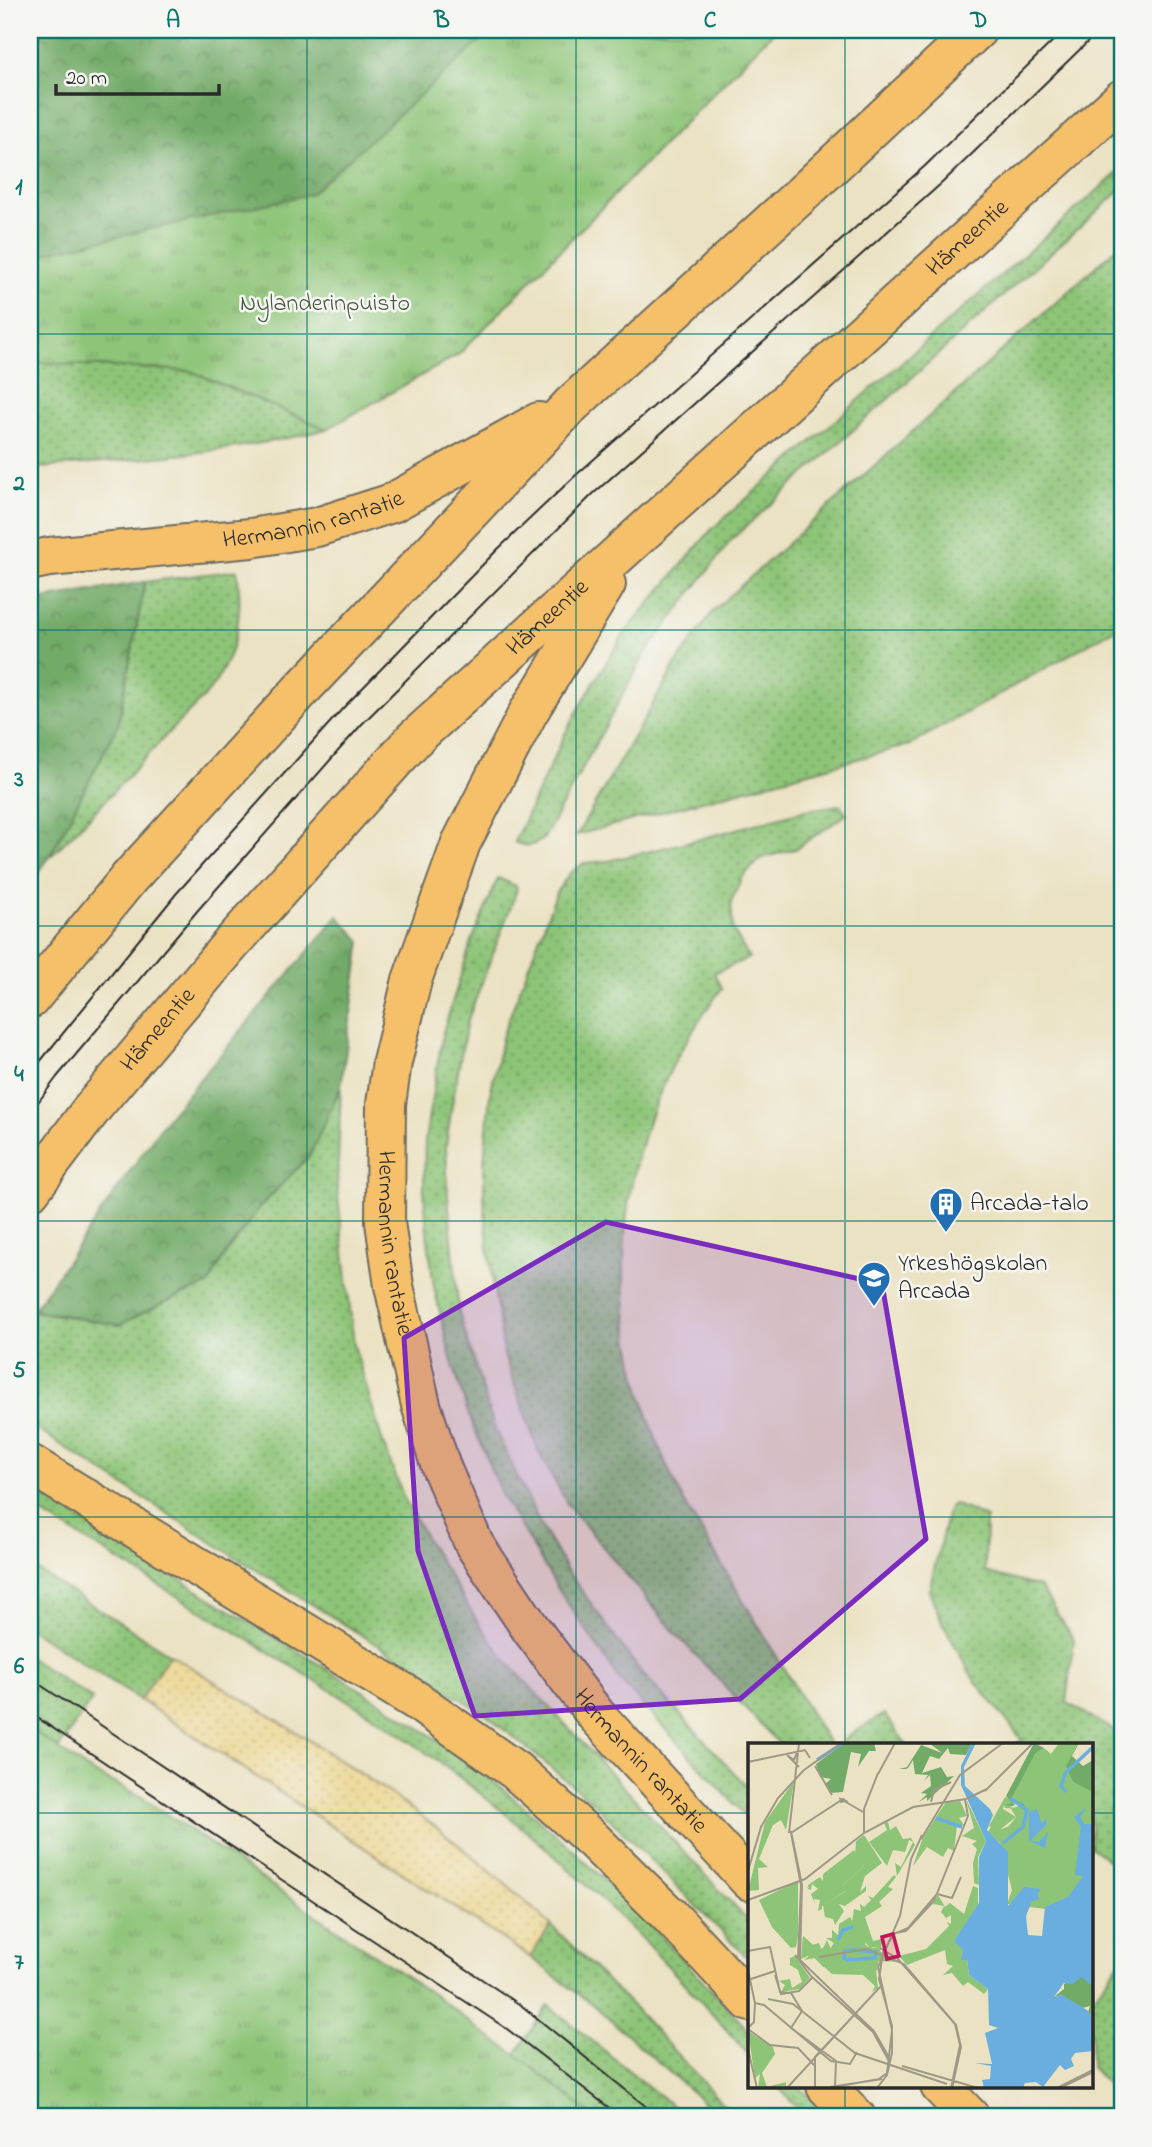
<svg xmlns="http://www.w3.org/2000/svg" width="1152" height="2147" viewBox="0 0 1152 2147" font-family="'Indie Flower',sans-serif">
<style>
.grass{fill:url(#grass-dots);stroke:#5c7851;stroke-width:2}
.forest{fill:url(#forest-crowns);stroke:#4e6a4a;stroke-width:2}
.sand{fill:url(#sand-dots);stroke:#8c8264;stroke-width:2}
.park{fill:url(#park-tufts);stroke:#5c7851;stroke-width:2}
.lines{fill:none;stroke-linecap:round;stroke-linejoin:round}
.primary-casing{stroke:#6e6b60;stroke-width:42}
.primary{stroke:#f6c06b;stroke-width:38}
.tram{stroke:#2b2b2b;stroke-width:2}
.marked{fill:#7b2cbf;fill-opacity:0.2;stroke:#7b2cbf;stroke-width:5;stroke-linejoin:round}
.grid{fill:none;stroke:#0f766e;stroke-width:2;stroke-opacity:0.55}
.labels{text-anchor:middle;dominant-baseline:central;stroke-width:5;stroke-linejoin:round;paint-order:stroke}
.street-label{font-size:24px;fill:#2b2b2b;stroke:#f6f6f2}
.park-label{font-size:24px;fill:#485942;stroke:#f6f6f2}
.poi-label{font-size:24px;fill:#2b2b2b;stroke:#f6f6f2;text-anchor:start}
.inset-river{fill:none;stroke:#6aaedf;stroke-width:3.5}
.inset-road{fill:none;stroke:#9e9986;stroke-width:2}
.view{fill:#c2185b;fill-opacity:0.15;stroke:#c2185b;stroke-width:3.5}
.inset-edge{fill:none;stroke:#2b2b2b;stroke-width:3.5}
.neatline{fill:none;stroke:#0f766e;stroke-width:2.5}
.grid-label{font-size:23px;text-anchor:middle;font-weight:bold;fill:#0f766e}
</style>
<defs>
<pattern id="grass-dots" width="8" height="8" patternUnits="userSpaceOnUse" patternTransform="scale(1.75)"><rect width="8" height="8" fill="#8dc477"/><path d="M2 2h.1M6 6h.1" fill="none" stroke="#739f62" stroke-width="1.8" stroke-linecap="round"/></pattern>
<pattern id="forest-crowns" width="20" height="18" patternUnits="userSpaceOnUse" patternTransform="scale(1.75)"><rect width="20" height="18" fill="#72aa68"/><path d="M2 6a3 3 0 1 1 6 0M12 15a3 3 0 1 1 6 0" fill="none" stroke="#5e8b56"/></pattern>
<pattern id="sand-dots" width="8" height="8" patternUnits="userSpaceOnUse" patternTransform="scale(1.75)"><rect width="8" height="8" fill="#eeda9e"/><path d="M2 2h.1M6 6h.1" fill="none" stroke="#cb8" stroke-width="1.8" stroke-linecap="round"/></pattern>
<pattern id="park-tufts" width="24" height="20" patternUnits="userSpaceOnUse" patternTransform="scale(1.75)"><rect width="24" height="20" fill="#8dc477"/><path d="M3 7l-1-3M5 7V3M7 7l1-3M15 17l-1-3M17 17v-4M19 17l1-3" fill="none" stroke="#739f62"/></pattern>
</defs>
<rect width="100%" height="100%" fill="#f6f6f2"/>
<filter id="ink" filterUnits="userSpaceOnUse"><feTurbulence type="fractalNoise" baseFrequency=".0143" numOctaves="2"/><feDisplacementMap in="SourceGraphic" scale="14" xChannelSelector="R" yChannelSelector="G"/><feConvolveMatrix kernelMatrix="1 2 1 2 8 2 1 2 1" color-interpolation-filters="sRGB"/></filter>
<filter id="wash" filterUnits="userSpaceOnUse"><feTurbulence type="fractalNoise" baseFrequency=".00686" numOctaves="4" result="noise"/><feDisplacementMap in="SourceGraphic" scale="28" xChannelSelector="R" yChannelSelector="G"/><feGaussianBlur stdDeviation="1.57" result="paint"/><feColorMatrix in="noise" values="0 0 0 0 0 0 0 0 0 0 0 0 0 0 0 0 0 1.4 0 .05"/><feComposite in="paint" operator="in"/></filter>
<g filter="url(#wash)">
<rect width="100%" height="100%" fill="#ebe2c3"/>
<!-- grass -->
<path class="grass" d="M1122,169V189L732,539L645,654L544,838C533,847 526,847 514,842L567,730L593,684L627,630L712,529Z
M1122,243V625L909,745L577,835L676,664L714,610Z
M30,362L191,371L327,429C230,454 129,459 30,469Z
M237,570C243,608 238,645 218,678C207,697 186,714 171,730C131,774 91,816 49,858L118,725L145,582Z
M840,805L847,814L795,849L762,858L742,877L731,902L733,930L749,958L714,973L722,988C704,1013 687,1038 673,1065C600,1207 612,1363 684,1502L829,1744H779L677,1635L568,1505L539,1453L504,1355L488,1248L484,1199V1163L490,1094L503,1034L557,891L570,873L584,863L608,861L696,840L806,810Z
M498,878L516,886L517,890L467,1022L451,1110L446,1147L448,1196L459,1313L495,1430L542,1528L568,1572L640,1671L749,1789V1820L619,1679L560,1592L502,1496L467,1410L450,1355L434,1287L427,1233L424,1190L425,1139L443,1032L471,943Z
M341,1086L337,1187L354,1345L382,1440L404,1498L425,1537L477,1621L510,1665L749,1922V1959L593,1802L490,1718L389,1652L229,1553L30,1425V1311L119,1325L176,1297L208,1285L226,1253L259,1208L310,1155Z
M30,1488C113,1539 196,1589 279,1640C356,1686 434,1733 504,1790C593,1863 672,1946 749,2031V2055C710,2012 671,1967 629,1926C552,1849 469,1780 378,1719L30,1506Z
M954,1504L986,1518L985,1572L1040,1587L1074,1640L1066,1702L1122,1735V1870L1091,1847V1744H1016L1022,1740L973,1678L943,1624L929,1591L949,1507Z
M30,1566L170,1654L140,1700L30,1629Z
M30,1658L92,1699L45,1769L30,1777Z
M884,1714L906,1744H841L848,1736Z
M551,1925L636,2010L735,2117H720L597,2008L530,1957Z
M1122,1958V2100L1091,2067V2001Z
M548,2005L686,2117H475Z
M777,2086H799L828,2117H806Z"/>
<!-- forest -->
<path class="forest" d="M30,30H775L459,354L327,429L191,371L30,362Z
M145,582L118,725L49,858L30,883V601Z
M338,916L361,941L341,1086L310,1155L259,1208L226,1253L208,1285L176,1297L119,1325L33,1310L167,1118Z"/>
<!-- sand -->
<path class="sand" d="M170,1654C247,1702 325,1748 399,1800C453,1838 503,1881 551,1925L530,1957L140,1700Z"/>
<!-- park -->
<path class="park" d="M493,30H775L459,354L327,429L191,371L30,362V256L310,194Z
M30,1729L93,1773L137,1794L444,2002L482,2032L516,2054L594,2117H30Z"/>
</g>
<g filter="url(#ink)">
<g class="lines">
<defs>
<g id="primary">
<path id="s1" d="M30,561L49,557L251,538L317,527L392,503L539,422"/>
<path id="s2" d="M606,584L528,713L461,843L412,980L392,1062L386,1104L385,1222L394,1286L421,1405L441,1467L474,1544L531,1629L596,1715L750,1881"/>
<path d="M30,999L129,878L300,691L572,404L803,193L977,30"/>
<path id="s3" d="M30,1191L94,1106L231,944L414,739L1122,99"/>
<path d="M30,1464L417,1701L516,1771L592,1839L670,1916L750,2002"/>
<path d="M826,2086L856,2117"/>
<path d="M940,2086L970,2117"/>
</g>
</defs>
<!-- primary casing -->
<use href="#primary" class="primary-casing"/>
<!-- primary -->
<use href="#primary" class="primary"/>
<!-- tram -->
<path class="tram" d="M30,1074L176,894L344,707L498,549L575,476L925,166L1064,30
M30,1113L57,1077L198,910L362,724L593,494L943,182L1100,30
M30,1678L522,2006L659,2117
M30,1713L507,2029L621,2117"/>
</g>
</g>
<!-- marked area -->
<path class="marked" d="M606,1222L882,1284L926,1539L740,1699L475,1716L418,1551L404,1338Z"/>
<!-- grid -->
<path class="grid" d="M307,30V2117M576,30V2117M845,30V1744M30,334H1122M30,630H1122M30,926H1122M30,1221H1122M30,1517H1122M30,1813H750M1091,1813H1122M845,2086V2117"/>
<!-- icons -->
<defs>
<symbol id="building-pin" viewBox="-11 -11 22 30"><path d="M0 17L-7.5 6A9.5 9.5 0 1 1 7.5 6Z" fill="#1f6fb2" stroke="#f6f6f2"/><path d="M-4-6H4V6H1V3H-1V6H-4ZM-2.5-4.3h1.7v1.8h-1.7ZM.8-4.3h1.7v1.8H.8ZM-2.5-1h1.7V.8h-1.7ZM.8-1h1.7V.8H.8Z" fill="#fff"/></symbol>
<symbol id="university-pin" viewBox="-11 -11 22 30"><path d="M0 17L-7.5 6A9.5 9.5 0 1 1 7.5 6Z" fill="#1f6fb2" stroke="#f6f6f2"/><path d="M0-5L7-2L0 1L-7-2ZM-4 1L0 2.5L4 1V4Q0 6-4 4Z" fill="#fff"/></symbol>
</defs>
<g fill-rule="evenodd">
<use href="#building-pin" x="927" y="1185" width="38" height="52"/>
<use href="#university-pin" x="855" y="1259" width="38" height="52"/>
</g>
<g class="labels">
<!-- street labels -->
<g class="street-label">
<text stroke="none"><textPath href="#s3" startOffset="1340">Hämeentie</textPath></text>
<text stroke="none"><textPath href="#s1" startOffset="287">Hermannin rantatie</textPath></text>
<text stroke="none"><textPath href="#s3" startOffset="774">Hämeentie</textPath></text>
<text stroke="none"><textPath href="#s3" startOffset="206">Hämeentie</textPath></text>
<text stroke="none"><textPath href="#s2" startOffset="709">Hermannin rantatie</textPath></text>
<text stroke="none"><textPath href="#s2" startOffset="1297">Hermannin rantatie</textPath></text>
</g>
<!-- park labels -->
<g class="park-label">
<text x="325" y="304">Nylanderinpuisto</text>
</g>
<!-- poi labels -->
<g class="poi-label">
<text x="970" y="1204">Arcada-talo</text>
<text x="898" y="1264">Yrkeshögskolan<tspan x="898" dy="28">Arcada</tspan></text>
</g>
</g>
<!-- overview -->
<g transform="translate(748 1743)">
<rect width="345" height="345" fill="#ebe2c3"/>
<path d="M257,54L270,60L262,64L278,67L257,65L256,62L255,66L268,74L249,89L241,83ZM106,107L116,123L95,142L99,147L74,163V166L70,168L72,157L66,156L67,161L63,151L70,146L64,141L63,147L60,146L59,143L61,146L60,142L72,134L75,138V131ZM102,174L111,191L122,190L117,201L121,205H130L133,198H138L134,199L129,227L120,236L114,227L75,224L67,215L56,217L62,212L53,216L55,193L65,202L71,200V208L79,201L82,206L86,200L84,187L90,193L91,181Z" fill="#8dc477"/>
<path d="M126,0L128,8H121L110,24L113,11L103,9L95,49L82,50L77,41L83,36L72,34L68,21L95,1ZM181,0H224L218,12L202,11L200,5L191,16L182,13L174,30L193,24L199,34L206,33L179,58V54L171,59L179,51L173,50L183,43L182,32L176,38L180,32L167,31L165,17L160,25L158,26H151L159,24L173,2L194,10ZM286,0L296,5L287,11L272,57L281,66L263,56L266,63L276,64L257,62L264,60L258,53ZM331,0L324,13L335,23L345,17V51L325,39L310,12ZM333,233L345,243V275L339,272L342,263L331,266L314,252L306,254L316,246V241Z" fill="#72aa68"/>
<path d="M311,0H331L318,23L325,39L345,49V172L259,161L264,147L252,100L240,89L243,84L249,88L244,81L254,86L261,83L268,74L263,66L273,62L279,67L276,61L263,56L287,11L296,5L303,11ZM46,38L38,87L33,77L25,82L11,116L20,124L10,125L11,147L0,148L17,79ZM218,56L238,98L230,114L231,142L226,140L225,120L229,106L224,101L229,98L214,93L226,85ZM212,58L219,73L211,75L216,82L209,83L206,108L200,105L195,114L179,104L165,123L175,94L198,59ZM140,79L142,87L148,83L155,96L163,95L167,102L149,133L147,120L153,124L165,99L161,97L157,109L145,107L139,123L121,99L139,87L136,80ZM116,92L134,120L117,133L112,149L118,143V148L97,163L91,161L96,168L87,182L85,176L77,174L75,162L98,148L95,142L116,123L107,112L108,98ZM146,132L148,134L140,144L145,146L131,159L134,163L117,174L125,198L137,195L143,186L130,205L123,204L153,219L127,218L130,245L124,249L127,243L115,232L84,231L63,212L54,214L55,193L65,202L71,200L74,208L79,197L83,206L86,200L78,195H84V187L91,193V181L104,179L106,166L113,168L112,161L116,164L123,157L120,153L125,155ZM100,184L105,185L121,204L86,207ZM113,207L128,209L122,228L96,225L98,209ZM225,143L230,145V164L206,198L218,208L221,232L240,246L236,251L220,239L215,243L204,230L195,232L205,223L199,221L197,207L159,222L151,213L178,206L201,183L199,179L203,181V172L198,175L193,169L196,163L185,161L190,152L197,164L202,160L216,171ZM47,213L62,235L52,246L33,249L37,242L31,238L42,236L44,245L54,239L50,227L42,222V215ZM0,288L25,304L27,311L14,330L19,344L38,339V345H10L12,331L7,335Z" fill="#8dc477" fill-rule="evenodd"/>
<path d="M50,138V193L48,204L43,205L24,184L11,157Z" fill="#8dc477"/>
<path d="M224,0H228L216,24L217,43L242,66L245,72L239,87L260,109V163L276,144L293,146L289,152L292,156L284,158L278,173L280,192L294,193L297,164L320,154L335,133L327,132L333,84L326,74L339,64L332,74L336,81H345V243L333,234L325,241L316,240L306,254L314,252L339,267L345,275V308L327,310L323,316L326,323L317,327L312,322L295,344L288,339L277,340L275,345H236L234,337L242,336L243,323L227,320L244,321L237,290L250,285L241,282L240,246L221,232L218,208L219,217H213L215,207L206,198L231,160V114L238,98L213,42V23ZM289,66L294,81L298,75L299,81L282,98L291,99L300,89L297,105L281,98V69Z" fill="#6aaedf"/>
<path class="inset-river" d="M69,17L95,0M328,20L345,4M318,49L313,43L318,29L328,20M188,75L214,84M255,100L275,84L279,67L262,55M90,197L95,187L105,184M96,217L97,208L106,207L128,209L127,214M97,217L129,215"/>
<path class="inset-road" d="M50,7L46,17L39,12L51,24M0,19L57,7L62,15M67,23L84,52M130,31L147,0M237,48L285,0M91,55L115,69M183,59L186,47L203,39M43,88L54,142L52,217L126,288L142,316M41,90L51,0M116,90V66L130,30M173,96L212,32L255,0M0,128L13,84L30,55L56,27L94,0M0,157L57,136L116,90L165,64L218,56L239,46M147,190L158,188L186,158L220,73L217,56M132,205L150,216L207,281L212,302L203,345M0,208L22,204L32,249L43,250L54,268L43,285L88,318L87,344M47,212L63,233L125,289L142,320M71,214L119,206L156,221L208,282L213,304L204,345M50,215L53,142L43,90L95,56L98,58L92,59M0,227L7,260L6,279L0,285M27,232L33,251L51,248L65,234M0,237L27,228M20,256L45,261L107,310L199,341M7,260L16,262L83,318L102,321L109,309M0,286L22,302L50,305L66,322M0,306L9,345M154,323L230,345M82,344L134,336M39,345L131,245M67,345V314L132,244M81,345L131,336L139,330L144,287L130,224L152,173L163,116L174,92M129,345L139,332L144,310V283L131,236L135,209L146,191L160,185L189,151L204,155L213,134M309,345L345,327M312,345L345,329"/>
<path class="view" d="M145,191L151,213L139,216L134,194Z"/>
<rect width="345" height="345" class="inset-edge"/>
</g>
<!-- margin -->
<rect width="1152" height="2147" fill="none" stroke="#f6f6f2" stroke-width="77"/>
<!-- scale -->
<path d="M56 84v10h163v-10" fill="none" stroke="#2b2b2b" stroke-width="3.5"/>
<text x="66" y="84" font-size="21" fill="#2b2b2b" stroke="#f6f6f2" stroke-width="5" paint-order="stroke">20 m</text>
<rect x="38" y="38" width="1076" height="2070" class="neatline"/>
<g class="grid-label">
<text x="173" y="27">A</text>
<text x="442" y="27">B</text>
<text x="710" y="27">C</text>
<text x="979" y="27">D</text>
<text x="19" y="194">1</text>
<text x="19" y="490">2</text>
<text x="19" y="786">3</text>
<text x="19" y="1081">4</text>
<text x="19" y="1377">5</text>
<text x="19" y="1673">6</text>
<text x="19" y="1969">7</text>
</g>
</svg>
